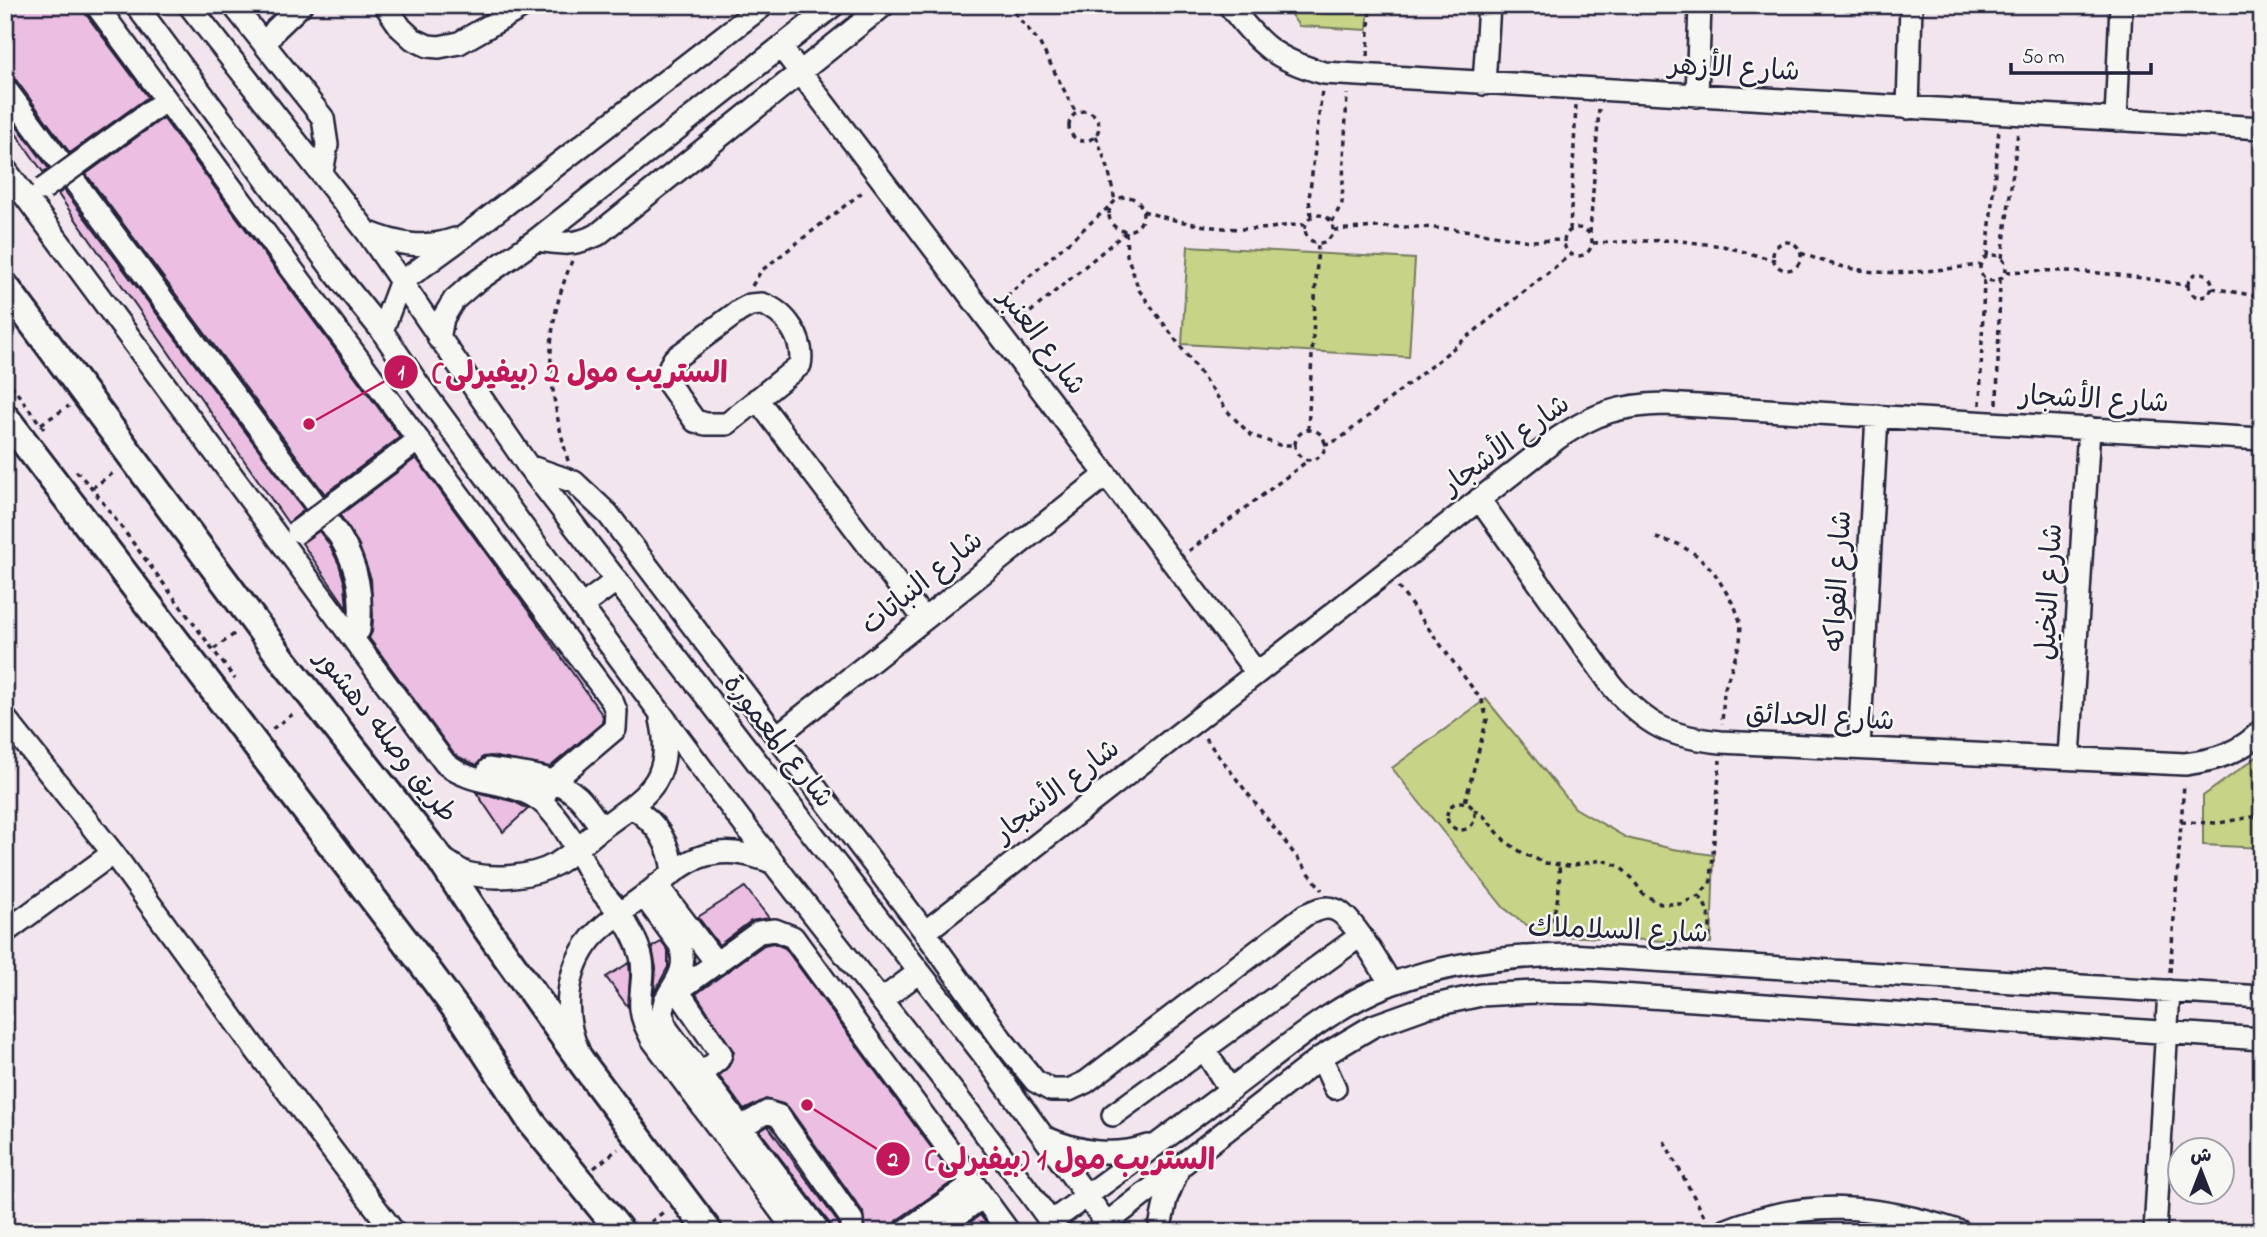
<svg xmlns="http://www.w3.org/2000/svg" width="2267" height="1237" viewBox="0 0 2267 1237" font-family="'Indie Flower','Playpen Sans Arabic',sans-serif">
<style>
.green{fill:#c7d386;stroke:#747a60;stroke-width:2}
.building{fill:#ebbee2;stroke:#22223b;stroke-width:2}
.lines{fill:none;stroke-linecap:round;stroke-linejoin:round}
.minor-casing{stroke:#22223b;stroke-width:26}
.major-casing{stroke:#22223b;stroke-width:32}
.path{stroke:#22223b;stroke-width:3.5;stroke-dasharray:5 5;stroke-linecap:butt}
.minor{stroke:#f6f6f2;stroke-width:21}
.major{stroke:#f6f6f2;stroke-width:26}
.minor-bridge-casing{stroke:#22223b;stroke-width:26;stroke-linecap:butt}
.minor-bridge{stroke:#f6f6f2;stroke-width:21}
.labels{text-anchor:middle;dominant-baseline:central;stroke-width:5;stroke-linejoin:round;paint-order:stroke}
.street-label{font-size:28px;fill:#22223b;stroke:#f6f6f2}
.leader{fill:none;stroke:#c2185b;stroke-width:2.5}
.callout-dot{fill:#c2185b;stroke:#f6f6f2;stroke-width:2.5}
.mark-label{font-size:21px;text-anchor:middle;font-weight:bold;fill:#fff}
.callout-label{font-size:30px;text-anchor:middle;font-weight:bold;fill:#c2185b;stroke:#f6f6f2;stroke-width:5;stroke-linejoin:round;paint-order:stroke}
</style>
<rect width="100%" height="100%" fill="#f3e5ed"/>
<filter id="ink" filterUnits="userSpaceOnUse"><feTurbulence type="fractalNoise" baseFrequency=".0143" numOctaves="2"/><feDisplacementMap in="SourceGraphic" scale="14" xChannelSelector="R" yChannelSelector="G"/><feConvolveMatrix kernelMatrix="1 2 1 2 8 2 1 2 1" color-interpolation-filters="sRGB"/></filter>
<g filter="url(#ink)">
<!-- green -->
<path class="green" d="M1284,5H1369L1367,30L1299,26Z
M1188,246L1415,259L1409,357L1182,344Z
M1486,699L1575,808L1627,838L1673,849L1714,855L1711,943L1540,935L1504,908L1392,768Z
M2262,753V848L2203,845V796Z"/>
<!-- building -->
<path class="building" d="M5,5H83L85,13L148,97L70,153L16,80L5,75Z
M5,110L49,169L43,172L5,118Z
M163,118L400,437L325,494L86,174Z
M64,190L304,510L288,523L58,194Z
M416,458L535,620L603,716L602,723L550,767L491,756L483,757L477,765L463,759L454,754L369,638L372,632L373,618L371,579L358,543L340,515Z
M319,531L329,544L339,564L345,585L347,608L302,543Z
M476,792L515,802L528,809L503,832Z
M745,887L769,918L751,921L719,945L698,917Z
M661,942L668,950V967L654,993L656,968L652,947Z
M773,943L785,948L955,1180L896,1221L891,1232H865L863,1212L789,1108L783,1104L766,1099L744,1110L719,1076L729,1066L734,1052L696,994L764,945Z
M629,963L630,975L628,1007L606,977Z
M768,1126L839,1224V1232H833L830,1224L760,1131Z
M980,1215L993,1232H957Z"/>
<g class="lines">
<defs>
<path id="minor" d="M96,5L612,701L616,711L615,729L549,785L542,802
M136,5L336,274L382,331L418,384C535,543 651,703 771,860C867,984 967,1105 1058,1232
M189,5L367,232L528,466L983,1054L1113,1232
M233,5L323,118L327,145L322,173
M385,5L401,28L413,39L428,46L439,47L459,43L526,5
M1229,5C1260,45 1274,59 1324,73L2262,128
M265,45L276,29L301,5
M781,47L1257,673
M1484,84L1489,5
M5,88L340,537C358,567 363,596 359,630L351,636
M1697,96L1700,5
M1908,108L1911,5
M2116,120L2121,5
M94,152L166,100
M5,169L445,763C473,788 514,778 543,803C565,823 578,853 593,879C600,892 611,901 619,913C628,925 637,941 641,956C646,974 639,991 641,1009C642,1020 647,1029 652,1039L796,1232
M367,232C396,244 424,250 455,239
M536,240C562,244 573,246 597,235L884,5
M762,304C786,312 805,340 800,365L727,424H706L695,421L668,383L670,366L674,359L739,311L750,305Z
M382,331L400,283L466,235L764,5
M439,339L443,318L454,300L470,286L536,240L834,5
M757,399L924,619
M528,466L574,482L608,514L925,932L1002,1040L1035,1081L1051,1090H1069L1086,1082L1305,915C1315,911 1325,905 1336,910C1353,917 1380,967 1391,984
M1479,499L1613,687C1647,726 1670,737 1721,742L2185,764C2216,760 2240,753 2262,730
M339,500L417,441
M582,606L617,580
M5,718L113,853L253,1046L394,1232
M776,737L1106,475
M1859,748L1877,416
M2069,758L2089,428
M489,769C521,774 553,774 578,797C587,806 594,818 602,828
M632,807C657,823 670,843 673,873
M443,859C450,863 458,870 466,873C493,880 531,878 556,864C573,854 587,839 603,827C647,795 675,780 661,719
M657,885L717,964
M644,896L680,945C693,987 650,991 667,1029L820,1232
M5,932L113,853
M925,932L1558,438C1596,413 1619,405 1665,404L2262,439
M678,991L721,1054L718,1060L701,1074
M883,999L919,972
M665,1000L759,932L775,930L793,937L1009,1232
M1204,1049L1230,1090
M578,1050C562,1015 566,969 591,939C605,922 631,906 649,892C668,877 687,858 712,854C734,850 753,855 774,863
M1321,1057L1335,1088
M1113,1115L1360,936
M741,1127L767,1112L779,1116L852,1220V1232
M1044,1137C1078,1152 1112,1158 1148,1146
M1051,1222C1111,1178 1172,1134 1231,1089C1282,1051 1330,1007 1391,984C1448,963 1508,956 1569,955L2262,997
M1098,1230L1321,1057L1373,1026L1426,1007L1481,995L1535,992L1591,993L2262,1039
M904,1232L972,1184
M935,1232L982,1197
M1159,1232L1166,1199L1178,1170
M1722,1232C1805,1197 1877,1204 1961,1232
M2155,1232L2169,991"/>
<path id="major" d="M5,286L283,660L438,856L479,918L586,1068L709,1232
M5,417L422,963L465,1021L532,1123L621,1232"/>
</defs>
<!-- minor casing -->
<use href="#minor" class="minor-casing"/>
<!-- major casing -->
<use href="#major" class="major-casing"/>
<!-- path -->
<path class="path" d="M923,5C941,12 957,13 975,5
M1008,5L1039,42L1076,113
M1368,56L1370,5
M1069 126a15 15 0 1 1 30 0a15 15 0 1 1-30 0Z
M1096,136L1108,168L1115,201
M1109 214a17 17 0 1 1 34 0a17 17 0 1 1-34 0Z
M1143,211C1180,223 1217,230 1256,229C1273,229 1287,224 1304,225
M1305 229a14 14 0 1 1 28 0a14 14 0 1 1-28 0Z
M1311,216L1309,199L1322,90
M1332,222L1342,203L1347,94
M1564 242a14 14 0 1 1 28 0a14 14 0 1 1-28 0Z
M1334,230L1377,227H1421L1464,230L1530,241L1564,240
M1570,230L1576,105
M1126,232L1127,255L1139,290L1230,414L1251,435L1279,445H1295
M1590,233L1599,109
M1773 256a14 14 0 1 1 28 0a14 14 0 1 1-28 0Z
M1593,243L1672,240L1723,246L1774,260
M1801,253C1869,281 1910,273 1980,265
M1980 268a13 13 0 1 1 26 0a13 13 0 1 1-26 0Z
M1987,256L1999,129
M2002,258L2018,132
M2006,272C2070,268 2126,274 2189,286
M2188 285a12 12 0 1 1 24 0a12 12 0 1 1-24 0Z
M752,286L761,271L865,190
M2212,288L2262,297
M999,303L1111,205
M1015,325L1126,232
M5,377L44,429
M1997,404L2000,280
M1980,405L1984,278
M41,424L69,406
M1308,430L1318,243
M1295 445a15 15 0 1 1 30 0a15 15 0 1 1-30 0Z
M1324,444L1331,443L1341,438L1570,255
M568,461C548,386 541,335 572,261
M76,471L92,488L235,679
M92,488L116,471
M1656,538L1678,544L1698,556L1714,572L1735,607L1741,624L1740,642L1724,691L1722,724
M1189,551L1310,459
M1398,587L1482,701L1487,719L1465,802
M214,649L237,632
M272,729L296,712
M1205,738L1322,890
M1447 816a14 14 0 1 1 28 0a14 14 0 1 1-28 0Z
M1474,810L1482,814L1505,841L1524,854L1545,863L1569,866L1602,860L1619,866L1632,878L1643,894L1661,904H1681L1699,896L1711,881L1720,760
M2181,822L2219,823L2262,815
M1699,896C1711,911 1711,925 1709,943
M1540,938C1557,915 1561,892 1559,864
M2170,972L2184,784
M1664,1141L1707,1221
M594,1168L618,1149
M643,1228L666,1210"/>
<!-- minor -->
<use href="#minor" class="minor"/>
<!-- major -->
<use href="#major" class="major"/>
<defs>
<path id="minor-bridge" d="M43,189L94,152
M298,531L339,500"/>
</defs>
<!-- minor-bridge casing -->
<use href="#minor-bridge" class="minor-bridge-casing"/>
<!-- minor-bridge -->
<use href="#minor-bridge" class="minor-bridge"/>
</g>
</g>
<g class="labels">
<!-- street labels -->
<g class="street-label">
<text transform="translate(1734 70) rotate(3)">شارع الأزهر</text>
<text transform="translate(1041 343) rotate(53)">شارع العنبر</text>
<text transform="translate(2094 401) rotate(3)">شارع الأشجار</text>
<text transform="translate(1507 446) rotate(-36)">شارع الأشجار</text>
<text transform="translate(1840 581) rotate(-87)">شارع الفواكه</text>
<text transform="translate(923 584) rotate(-39)">شارع النباتات</text>
<text transform="translate(2051 592) rotate(-87)">شارع النخيل</text>
<text transform="translate(1820 719) rotate(3)">شارع الحدائق</text>
<text transform="translate(385 737) rotate(52)">طريق وصله دهشور</text>
<text transform="translate(777 742) rotate(52)">شارع المعمورة</text>
<text transform="translate(1058 792) rotate(-38)">شارع الأشجار</text>
<text transform="translate(1618 932) rotate(2)">شارع السلاملاك</text>
</g>
</g>
<!-- callouts -->
<path class="leader" d="M309 424L401 372M807 1105L893 1159"/>
<g class="callout-dot">
<circle cx="309" cy="424" r="7"/>
<circle cx="807" cy="1105" r="7"/>
<circle cx="401" cy="372" r="18"/>
<circle cx="893" cy="1159" r="18"/>
</g>
<g class="mark-label">
<text x="401" y="379">1</text>
<text x="893" y="1166">2</text>
</g>
<g class="callout-label">
<text x="580" y="382">الستريب مول 2 (بيفيرلى)</text>
<text x="1070" y="1169">الستريب مول 1 (بيفيرلى)</text>
</g>
<!-- margin -->
<rect width="2267" height="1237" fill="none" stroke="#f6f6f2" stroke-width="28"/>
<rect x="14" y="14" width="2239" height="1209" fill="none" stroke="#22223b" stroke-width="2.5" filter="url(#ink)"/>
<!-- north arrow -->
<g transform="translate(2201 1171)"><circle r="33" fill="#f6f6f2" stroke="#a1a1a9" stroke-width="2"/>
<path d="M0-5L12 26L0 18L-12 26Z" fill="#22223b"/>
<text y="-10" font-size="19" font-weight="bold" text-anchor="middle" fill="#22223b">ش</text>
</g>
<!-- scale -->
<path d="M2011 63v10h140v-10" fill="none" stroke="#22223b" stroke-width="3.5"/>
<text x="2022" y="63" font-size="21" fill="#22223b" stroke="#f6f6f2" stroke-width="5" paint-order="stroke">50 m</text>
</svg>
